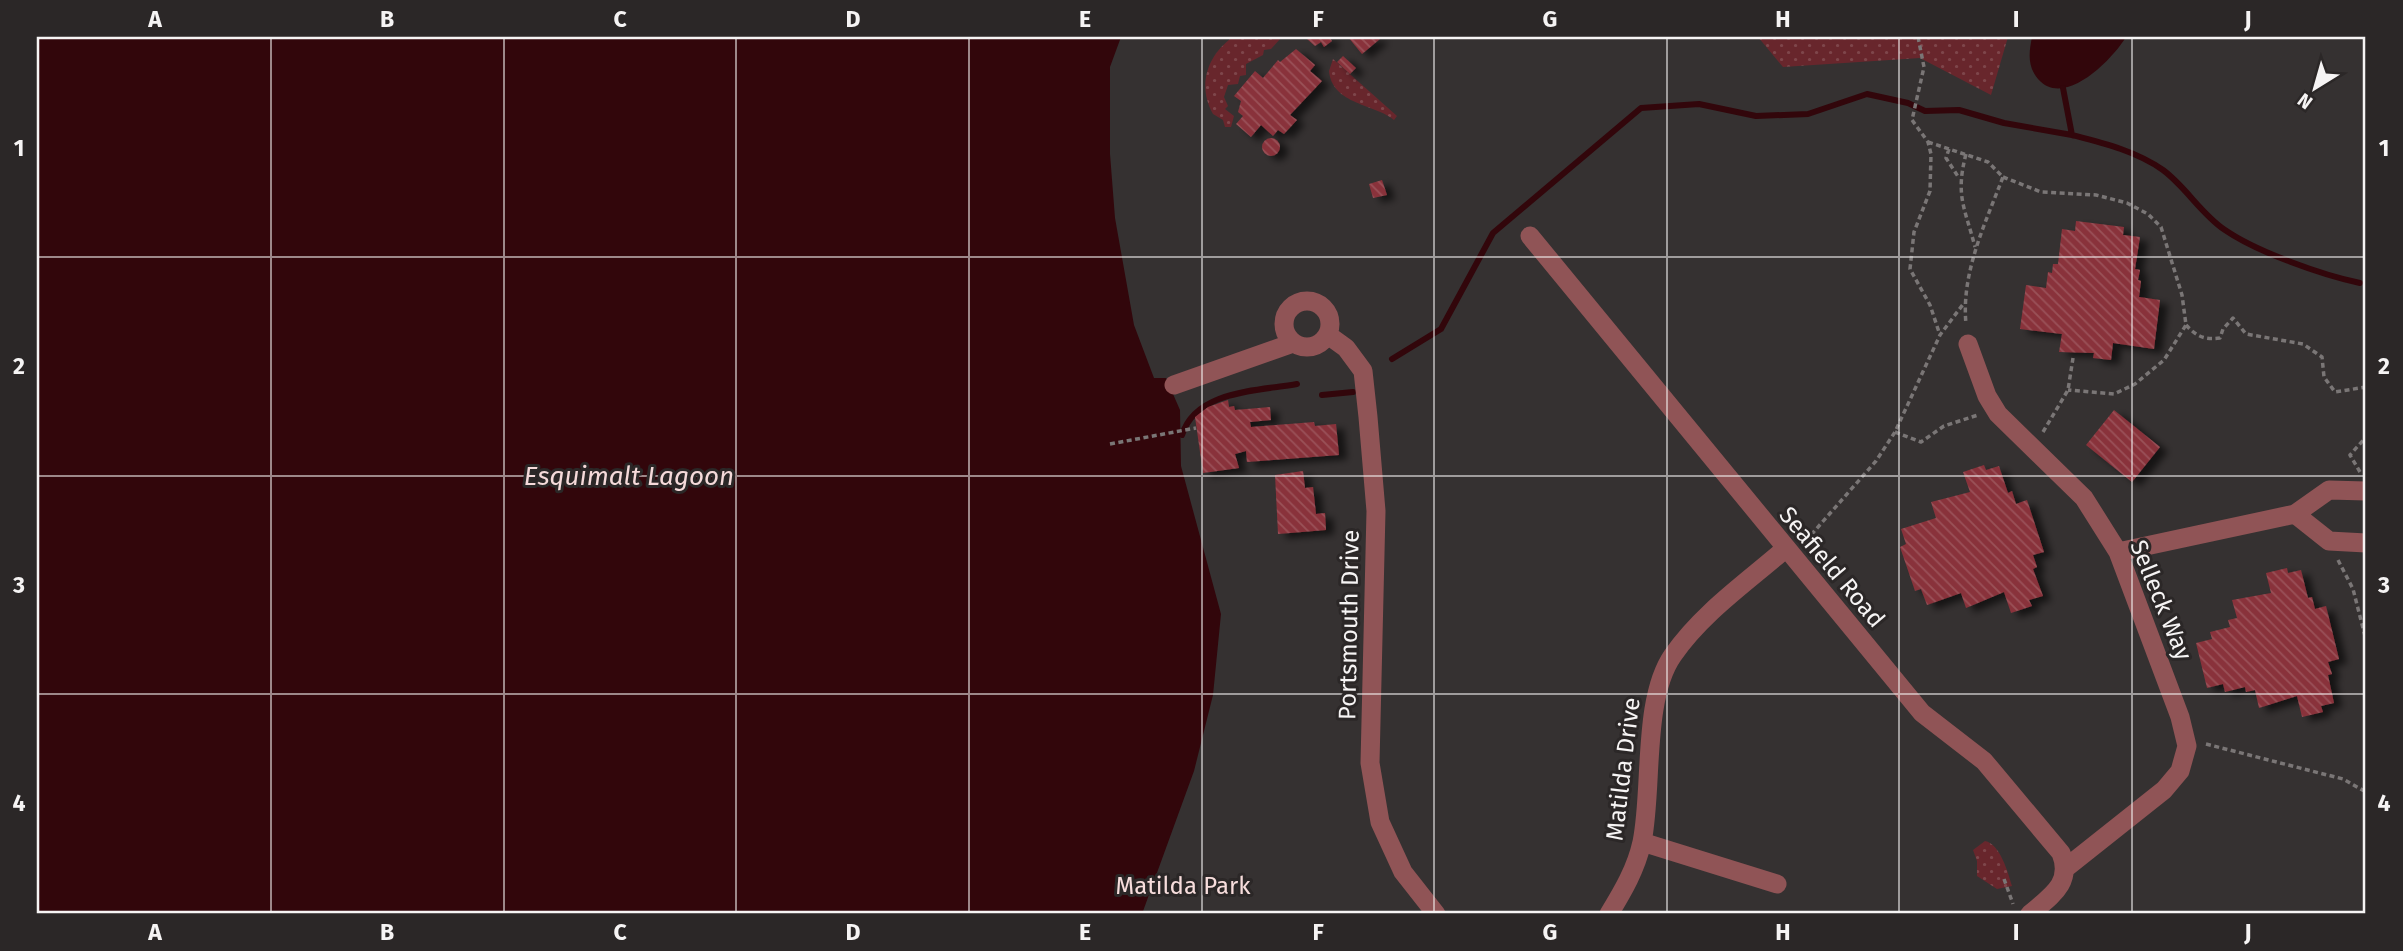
<svg xmlns="http://www.w3.org/2000/svg" width="2403" height="951" viewBox="0 0 2403 951" font-family="'Fira Sans',sans-serif">
<style>
.park{fill:url(#park-dots)}
.water{fill:#32060b}
.lines{fill:none;stroke-linecap:round;stroke-linejoin:round}
.stream{stroke:#32060b;stroke-width:6}
.building{fill:url(#building-back-hatch);filter:url(#shadow)}
.path{stroke:#7a7676;stroke-width:3.5;stroke-dasharray:5 3.5;stroke-linecap:butt}
.street{stroke:#905456;stroke-width:19}
.grid{fill:none;stroke:#f6f4f4;stroke-width:2;stroke-opacity:0.55}
.labels{text-anchor:middle;dominant-baseline:central;stroke-width:6;stroke-linejoin:round;paint-order:stroke}
.street-label{font-size:24px;fill:#f6f4f4;stroke:#2b2727}
.park-label{font-size:24px;fill:#f7dddc;stroke:#2b2727}
.water-label{font-size:26px;font-style:italic;fill:#f5dada;stroke:#2b2727}
.neatline{fill:none;stroke:#f6f4f4;stroke-width:2.5}
.grid-label{font-size:23px;text-anchor:middle;font-weight:bold;fill:#f6f4f4}
</style>
<defs>
<pattern id="park-dots" width="8" height="8" patternUnits="userSpaceOnUse" patternTransform="scale(1.75)"><rect width="8" height="8" fill="#68262c"/><path d="M2 2h.1M6 6h.1" fill="none" stroke="#7e464b" stroke-width="1.8" stroke-linecap="round"/></pattern>
<pattern id="building-back-hatch" width="6" height="6" patternUnits="userSpaceOnUse" patternTransform="scale(1.75)"><rect width="6" height="6" fill="#89333b"/><path d="M-1 5l2 2M0 0l6 6M5-1l2 2" fill="none" stroke="#9a5158"/></pattern>
<filter id="shadow"><feDropShadow dx="8" dy="4.5" stdDeviation="3.5" flood-color="#0009"/></filter>
</defs>
<rect width="100%" height="100%" fill="#353131"/>
<!-- park -->
<path class="park" d="M1233,37L1281,38L1271,49L1264,50L1263,55L1246,64V75L1240,76L1238,84L1228,85L1224,97L1228,106L1225,109L1234,116L1231,127H1225L1223,120L1213,114C1197,86 1207,55 1233,37Z
M1758,37H2008L1991,95L1920,58L1783,67Z
M1333,59L1397,116L1394,120C1376,104 1332,105 1329,71Z
M1985,841C2000,844 2008,872 2012,886L1997,889L1977,876V861L1973,850Z"/>
<!-- water -->
<path class="water" d="M37,37H1121L1110,67V154L1115,218L1134,325L1154,378H1166L1180,410L1181,466L1221,614L1213,695L1194,771L1142,914H37Z
M2032,37H2126C2112,60 2064,109 2038,79C2027,66 2029,52 2032,37Z"/>
<g class="lines">
<!-- stream -->
<path class="stream" d="M2063,88L2072,135C2103,143 2136,151 2163,170C2186,187 2201,214 2225,230C2257,252 2322,275 2360,283
M1392,359L1441,329L1493,233L1641,108L1699,104L1756,116L1808,114L1867,94L1908,103L1925,111L1959,110L2004,123L2072,135
M1322,395L1353,392
M1182,435C1196,390 1258,391 1297,384"/>
</g>
<!-- building -->
<path class="building" d="M1308,37H1329L1332,41L1324,47L1321,42L1315,46L1307,39Z
M1348,37H1378L1380,39L1362,54Z
M1296,49L1315,65L1310,71L1322,81L1290,115L1297,120L1284,134L1278,130L1273,136L1261,125L1251,137L1236,124L1243,116L1238,112L1241,101L1234,96L1255,71L1263,78L1278,60L1280,62Z
M1343,56L1356,68L1350,74L1337,62Z
M1262 147a9 9 0 1 1 18 0a9 9 0 1 1-18 0Z
M1382,180L1387,195L1373,198L1369,184Z
M2076,221L2124,227L2123,235L2140,237L2135,269L2140,270L2138,280L2141,281L2139,297L2160,300L2154,349L2113,343L2111,360L2093,358L2094,353L2059,352L2062,334L2020,329L2026,285L2046,288L2048,272L2052,273L2053,264H2058L2062,229L2075,231Z
M1228,400L1229,407L1234,406L1235,410L1270,407L1271,420L1250,422L1251,427L1314,422L1315,426L1336,424L1339,455L1247,462L1246,451L1235,454L1239,468L1203,473L1195,417L1208,407Z
M2114,410L2160,447L2132,482L2086,445Z
M1984,465L1986,470L1999,466L2008,493L2012,491L2016,504L2027,500L2044,552L2033,555L2037,567L2033,569L2043,596L2029,600L2032,606L2011,613L2004,592L1966,608L1961,593L1927,605L1921,589L1915,591L1900,547L1906,544L1901,529L1936,518L1931,502L1970,492L1963,472Z
M1303,471L1305,488L1313,487L1316,514L1325,513L1326,530L1278,534L1275,475Z
M2287,568L2288,573L2301,570L2308,598L2312,597L2315,609L2326,606L2339,659L2328,662L2332,674L2328,675L2334,703L2321,706L2323,712L2302,717L2297,696L2259,708L2255,690L2246,692L2245,687L2225,692L2223,684L2207,688L2196,643L2212,639L2210,632L2230,627L2228,620L2237,618L2232,600L2271,593L2266,573Z"/>
<g class="lines">
<!-- path -->
<path class="path" d="M1918,37L1924,67L1912,120L1928,142L1931,154L1930,191L1914,232L1910,269L1930,305L1940,335
M1928,142L1988,162L2003,177C1985,224 1961,273 1966,324
M1949,149L1946,158L1959,178
M1966,154C1955,196 1965,208 1975,247
M2003,177L2041,192L2096,195L2127,203L2148,214L2161,227L2182,295L2186,325L2164,360L2135,384L2114,394L2068,390
M2186,325C2197,337 2205,340 2220,338L2223,329L2233,318L2246,334L2303,344L2322,357L2324,377L2335,392L2366,387
M1895,432L1921,442L1944,426L1978,415
M2043,432L2068,390L2073,358
M1110,444L1196,428
M2360,472L2350,455L2366,437
M1804,539L1811,535L1876,461L1895,432L1940,335L1964,303
M2338,560L2353,589L2366,640
M2206,744L2343,779L2366,792
M2004,879L2013,904"/>
<!-- street -->
<path class="street" d="M1530,236L1922,713L1984,761L2061,853C2073,883 2051,896 2030,914
M1284 324a23 23 0 1 1 46 0a23 23 0 1 1-46 0Z
M1328,335L1346,348L1363,371L1368,417L1376,511L1370,763L1380,822L1403,872L1436,914
M1968,344L1987,396L1998,414L2084,498L2118,552L2180,717L2187,746L2180,771L2164,790L2067,867
M1174,385L1293,343
M2295,514L2329,541L2366,543
M2118,552L2295,514L2329,490L2366,491
M1642,842L1777,884
M1609,914C1623,891 1636,869 1642,842C1653,789 1642,699 1673,655C1702,613 1747,582 1785,549"/>
</g>
<!-- grid -->
<path class="grid" d="M271,37V914M504,37V914M736,37V914M969,37V914M1202,37V914M1434,37V914M1667,37V914M1899,37V914M2132,37V914M37,257H2366M37,476H2366M37,694H2366"/>
<g class="labels">
<!-- street labels -->
<g class="street-label">
<text transform="translate(1832 567) rotate(50)">Seafield Road</text>
<text transform="translate(2161 600) rotate(68)">Selleck Way</text>
<text transform="translate(1349 625) rotate(-89)">Portsmouth Drive</text>
<text transform="translate(1623 769) rotate(-83)">Matilda Drive</text>
</g>
<!-- park labels -->
<g class="park-label">
<text x="1183" y="886">Matilda Park</text>
</g>
<!-- water labels -->
<g class="water-label">
<text x="629" y="476">Esquimalt Lagoon</text>
</g>
</g>
<!-- border -->
<rect width="2403" height="951" fill="none" stroke="#2b2727" stroke-width="77"/>
<!-- north arrow -->
<g transform="translate(2315 88) rotate(217)" stroke="#2b2727" stroke-width="5" paint-order="stroke">
<path d="M0-5L12 26L0 18L-12 26Z" fill="#f6f4f4"/>
<text y="-10" font-size="19" font-weight="bold" text-anchor="middle" fill="#f6f4f4">N</text>
</g>
<rect x="38" y="38" width="2326" height="874" class="neatline"/>
<g class="grid-label">
<text x="155" y="27">A</text>
<text x="387" y="27">B</text>
<text x="620" y="27">C</text>
<text x="853" y="27">D</text>
<text x="1085" y="27">E</text>
<text x="1318" y="27">F</text>
<text x="1550" y="27">G</text>
<text x="1783" y="27">H</text>
<text x="2016" y="27">I</text>
<text x="2248" y="27">J</text>
<text x="19" y="156">1</text>
<text x="2384" y="156">1</text>
<text x="19" y="374">2</text>
<text x="2384" y="374">2</text>
<text x="19" y="593">3</text>
<text x="2384" y="593">3</text>
<text x="19" y="811">4</text>
<text x="2384" y="811">4</text>
<text x="155" y="940">A</text>
<text x="387" y="940">B</text>
<text x="620" y="940">C</text>
<text x="853" y="940">D</text>
<text x="1085" y="940">E</text>
<text x="1318" y="940">F</text>
<text x="1550" y="940">G</text>
<text x="1783" y="940">H</text>
<text x="2016" y="940">I</text>
<text x="2248" y="940">J</text>
</g>
</svg>
